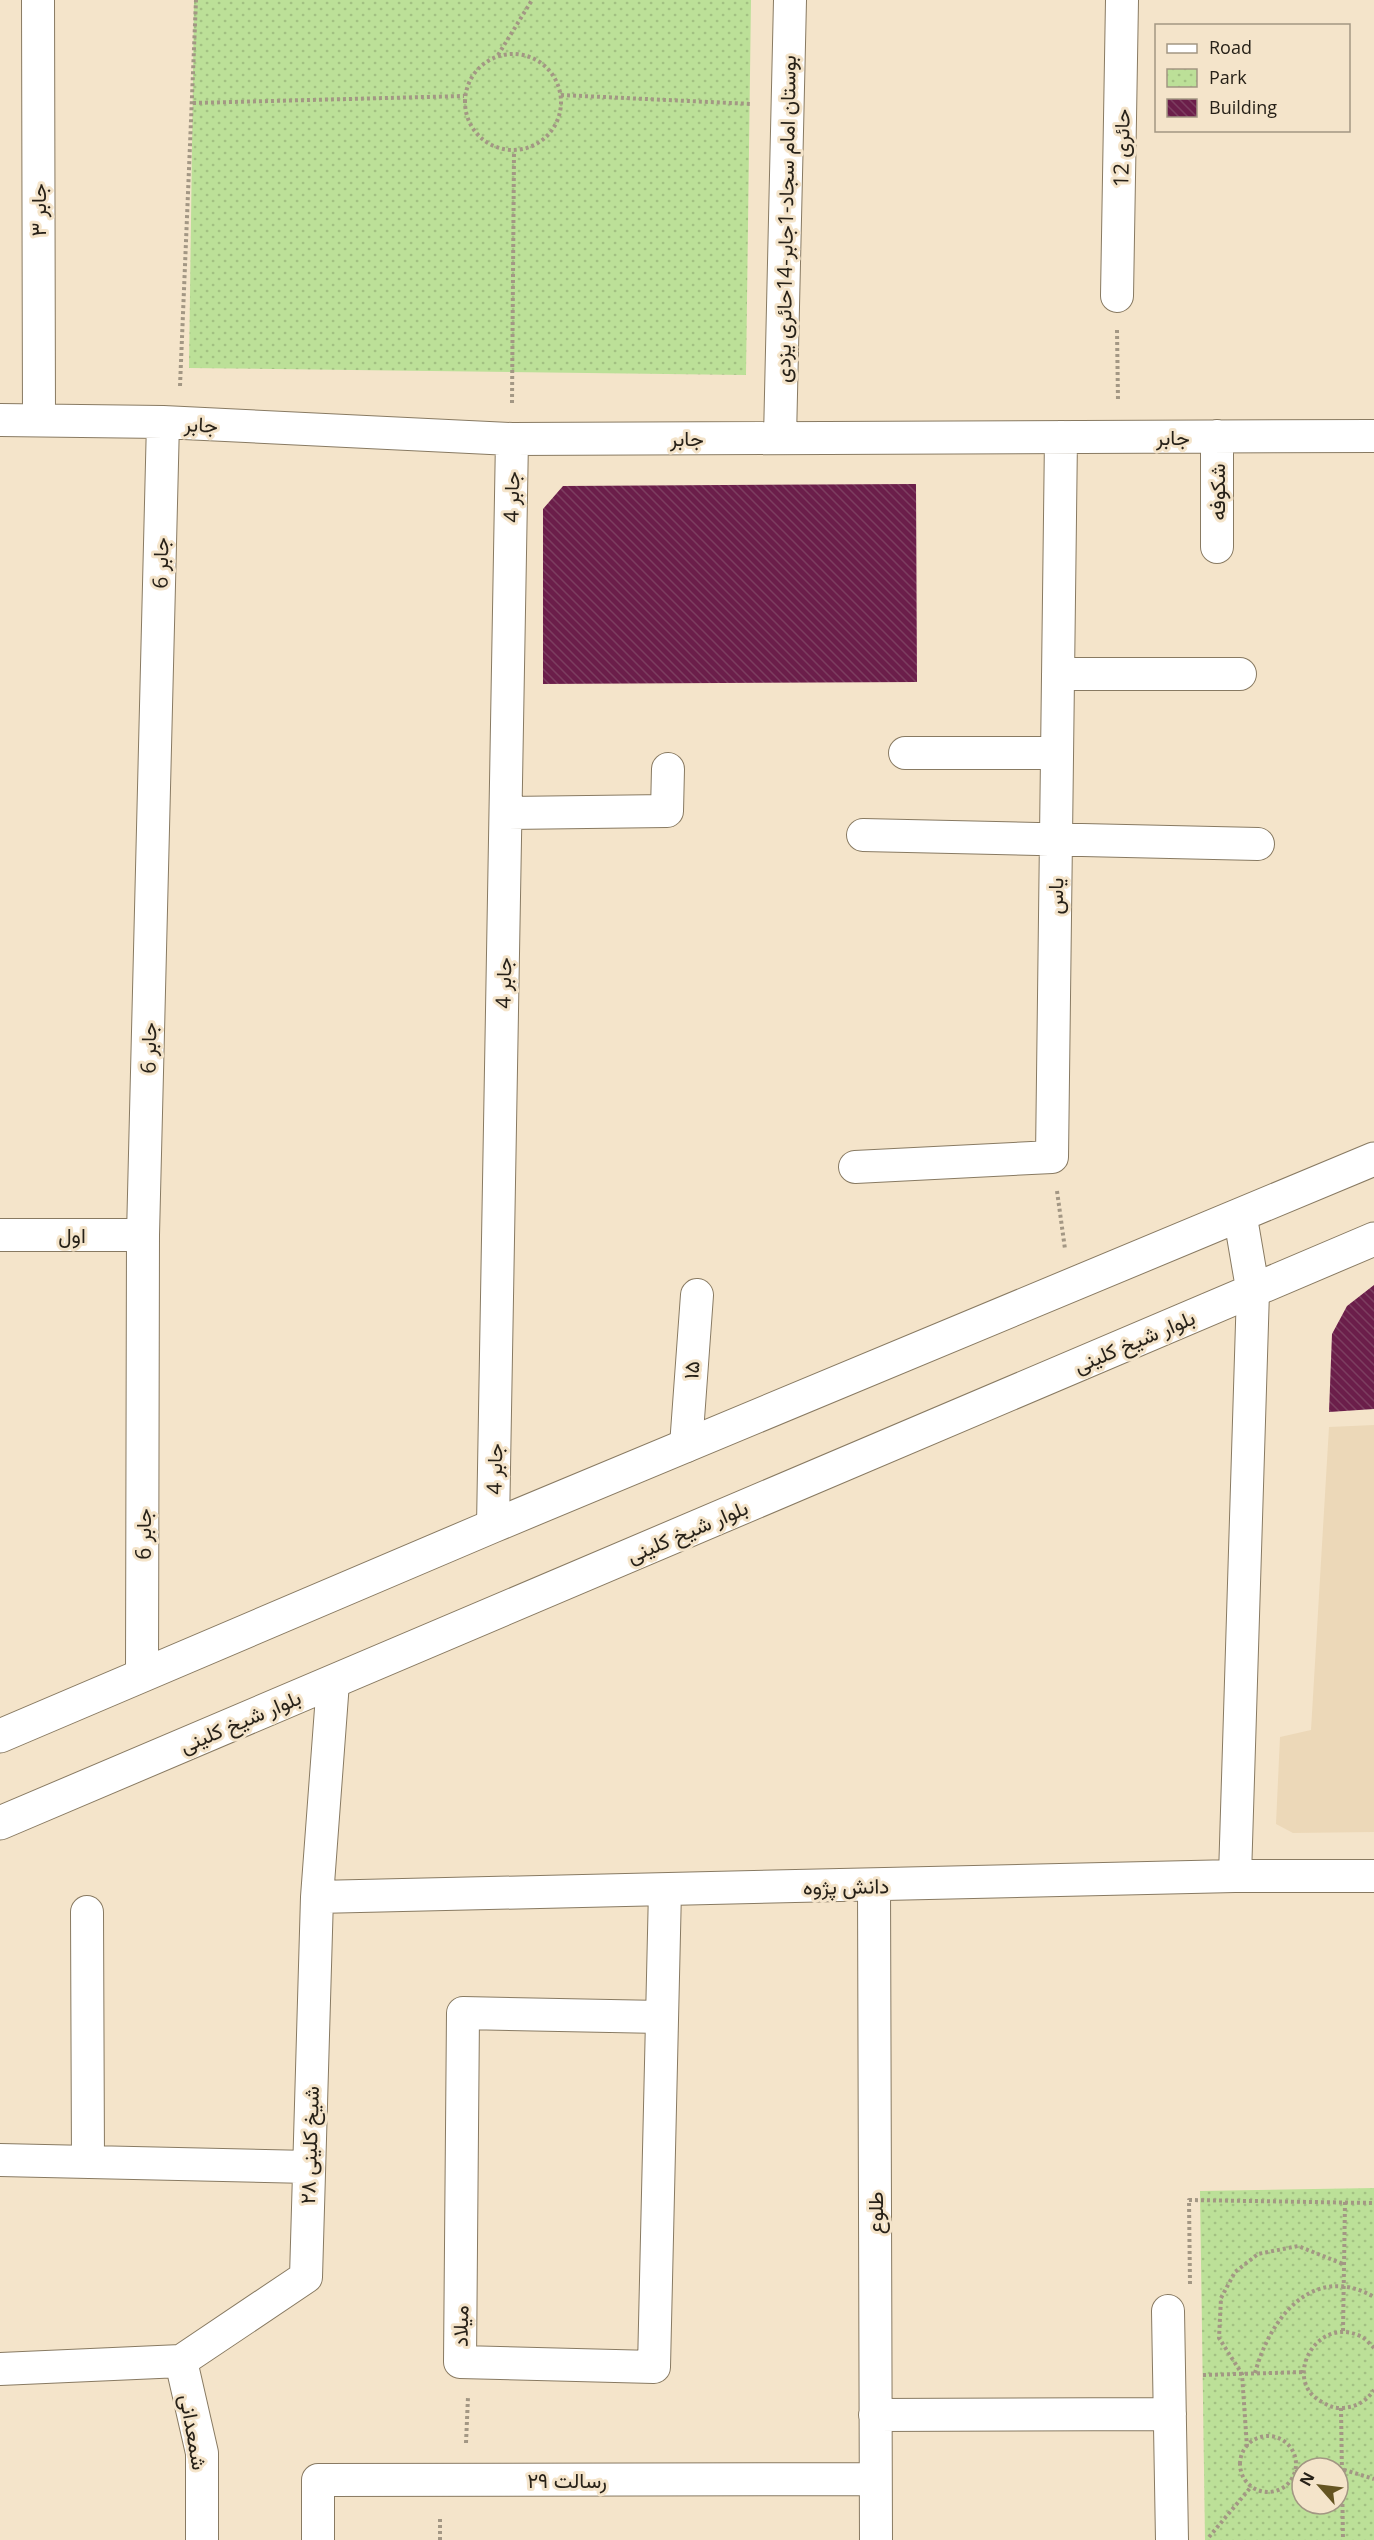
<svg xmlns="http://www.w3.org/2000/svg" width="1374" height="2540" viewBox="0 0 1374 2540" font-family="'Open Sans',Vazirmatn,sans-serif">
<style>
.built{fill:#ecd8b8}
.park{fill:url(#park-dots);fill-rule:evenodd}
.building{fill:url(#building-back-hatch)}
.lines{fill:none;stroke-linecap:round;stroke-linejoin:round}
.street-casing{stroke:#887a62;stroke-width:34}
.secondary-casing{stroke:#887a62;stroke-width:35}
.path{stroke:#a39784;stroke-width:4;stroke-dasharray:3 3;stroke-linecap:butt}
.street{stroke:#fff;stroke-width:32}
.secondary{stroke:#fff;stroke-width:33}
.labels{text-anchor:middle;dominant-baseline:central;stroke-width:6;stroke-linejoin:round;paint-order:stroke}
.street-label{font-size:21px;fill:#272118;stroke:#f4e4ca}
</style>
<defs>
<pattern id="park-dots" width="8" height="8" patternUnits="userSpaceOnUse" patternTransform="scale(1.5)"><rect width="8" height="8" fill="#bce098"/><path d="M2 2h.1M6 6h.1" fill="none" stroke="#a2c082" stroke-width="1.8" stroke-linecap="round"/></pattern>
<pattern id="building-back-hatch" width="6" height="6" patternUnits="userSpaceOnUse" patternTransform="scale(1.5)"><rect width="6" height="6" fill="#6b1e4a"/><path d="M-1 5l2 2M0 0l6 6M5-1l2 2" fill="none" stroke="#7c3e60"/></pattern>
</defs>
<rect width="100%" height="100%" fill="#f4e4ca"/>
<!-- built -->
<path class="built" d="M1374,1425V1832L1293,1833L1276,1824L1280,1737L1311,1730L1329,1427Z"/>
<!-- park -->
<path class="park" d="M194,0H751L746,375L189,368Z
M1374,2188V2540H1205L1200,2191ZM1302,2468H1338V2504H1302Z"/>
<!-- building -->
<path class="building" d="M916,484L917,682L543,684V509L563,486Z
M1374,1285V1409L1329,1412L1332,1334L1347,1306Z"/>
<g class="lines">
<defs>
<path id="street" d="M38,0L39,419
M1117,296L1122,0
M0,420L163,422L512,439L1374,436
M1217,436V547
M780,438L790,0
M1058,674H1240
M905,753H1057
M506,813L667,811L668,769
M863,835L1258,844
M855,1167L1052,1157L1061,437
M0,1235H143
M686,1446L697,1295
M493,1526L512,439
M142,1675L143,1235L163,422
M1235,1876L1253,1291
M874,1885L876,2540
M317,1897L1235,1876H1374
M87,1912L88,2162
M661,2017L463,2013L460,2362L654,2367L665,1890
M0,2160L309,2167
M1168,2311L1172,2540
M181,2361L202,2453V2540
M0,2369L181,2361L306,2277L317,1897L333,1682
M875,2415L1170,2414
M318,2540V2480L875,2479"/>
<path id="secondary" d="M1240,1215L1253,1291
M0,1736L493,1526L1374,1159
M0,1823L1374,1239"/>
</defs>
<!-- street casing -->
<use href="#street" class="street-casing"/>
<!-- secondary casing -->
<use href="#secondary" class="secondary-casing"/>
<!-- path -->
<path class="path" d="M465 102a48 48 0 1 1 96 0a48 48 0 1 1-96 0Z
M498,55L532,0
M561,95L752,104
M193,103L464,96
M1117,330L1118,400
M180,386L196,0
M512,403L514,151
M1057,1191L1065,1249
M1190,2284L1189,2200L1374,2203
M1343,2331L1345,2202
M1374,2348C1370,2344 1365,2338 1360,2336C1316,2315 1281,2381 1322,2402C1328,2405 1332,2408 1339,2408C1354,2408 1365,2403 1374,2390
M1255,2373C1270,2318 1313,2262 1374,2297
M1203,2375L1305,2372
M1341,2408L1343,2540
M1240 2464a28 28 0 1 1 56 0a28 28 0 1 1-56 0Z
M466,2443L468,2397
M1247,2447L1242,2374L1219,2338L1221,2298L1235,2272L1258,2254L1298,2246L1343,2264
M1338,2468L1374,2479
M1295,2472L1302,2471
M1209,2537L1251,2487
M440,2540V2517"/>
<!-- street -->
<use href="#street" class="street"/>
<!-- secondary -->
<use href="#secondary" class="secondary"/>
</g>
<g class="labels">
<!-- street labels -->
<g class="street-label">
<text transform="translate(1121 148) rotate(-89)">حائری 12</text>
<text transform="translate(38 210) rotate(-90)">جابر ۳</text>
<text transform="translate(785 219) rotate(-89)">بوستان امام سجاد-1جابر-14حائری یزدی</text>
<text transform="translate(201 424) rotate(3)">جابر</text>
<text x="1173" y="437">جابر</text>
<text x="687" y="438">جابر</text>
<text transform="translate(1217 492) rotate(-90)">شکوفه</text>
<text transform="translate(511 497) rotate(-89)">جابر 4</text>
<text transform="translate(160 563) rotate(-89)">جابر 6</text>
<text transform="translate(1055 896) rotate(-89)">یاس</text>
<text transform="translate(503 983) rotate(-89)">جابر 4</text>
<text transform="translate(148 1048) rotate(-89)">جابر 6</text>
<text x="72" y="1235">اول</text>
<text transform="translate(1134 1341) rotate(-23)">بلوار شیخ کلینی</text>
<text transform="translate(691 1370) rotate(-86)">۱۵</text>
<text transform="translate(494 1469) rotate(-89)">جابر 4</text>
<text transform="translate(687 1531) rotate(-23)">بلوار شیخ کلینی</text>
<text transform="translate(143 1534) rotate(-90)">جابر 6</text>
<text transform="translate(240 1721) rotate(-23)">بلوار شیخ کلینی</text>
<text transform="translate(846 1886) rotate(-1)">دانش پژوه</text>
<text transform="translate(309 2145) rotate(-88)">شیخ کلینی ۲۸</text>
<text transform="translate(875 2213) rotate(-90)">طلوع</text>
<text transform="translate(460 2326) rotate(-89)">میلاد</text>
<text transform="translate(194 2432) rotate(80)">شمعدانی</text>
<text x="567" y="2480">رسالت ۲۹</text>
</g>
</g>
<!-- legend -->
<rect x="1155" y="24" width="195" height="108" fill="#f4e4ca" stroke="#a29683" stroke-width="1.5"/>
<rect x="1167" y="44" width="30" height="9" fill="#ffffff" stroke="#a29683" stroke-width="1.5"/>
<text x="1209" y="54" font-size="18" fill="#272118">Road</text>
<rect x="1167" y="69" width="30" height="18" fill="url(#park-dots)" stroke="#a29683" stroke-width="1.5"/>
<text x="1209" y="84" font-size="18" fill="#272118">Park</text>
<rect x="1167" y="99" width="30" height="18" fill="url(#building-back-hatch)" stroke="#a29683" stroke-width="1.5"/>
<text x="1209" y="114" font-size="18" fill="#272118">Building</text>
<!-- north arrow -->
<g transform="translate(1320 2486) rotate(298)"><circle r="28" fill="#f4e4ca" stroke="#a29683" stroke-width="1.5"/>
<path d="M0-4.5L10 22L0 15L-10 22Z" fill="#645421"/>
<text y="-9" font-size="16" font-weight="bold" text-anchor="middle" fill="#272118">N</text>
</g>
</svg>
